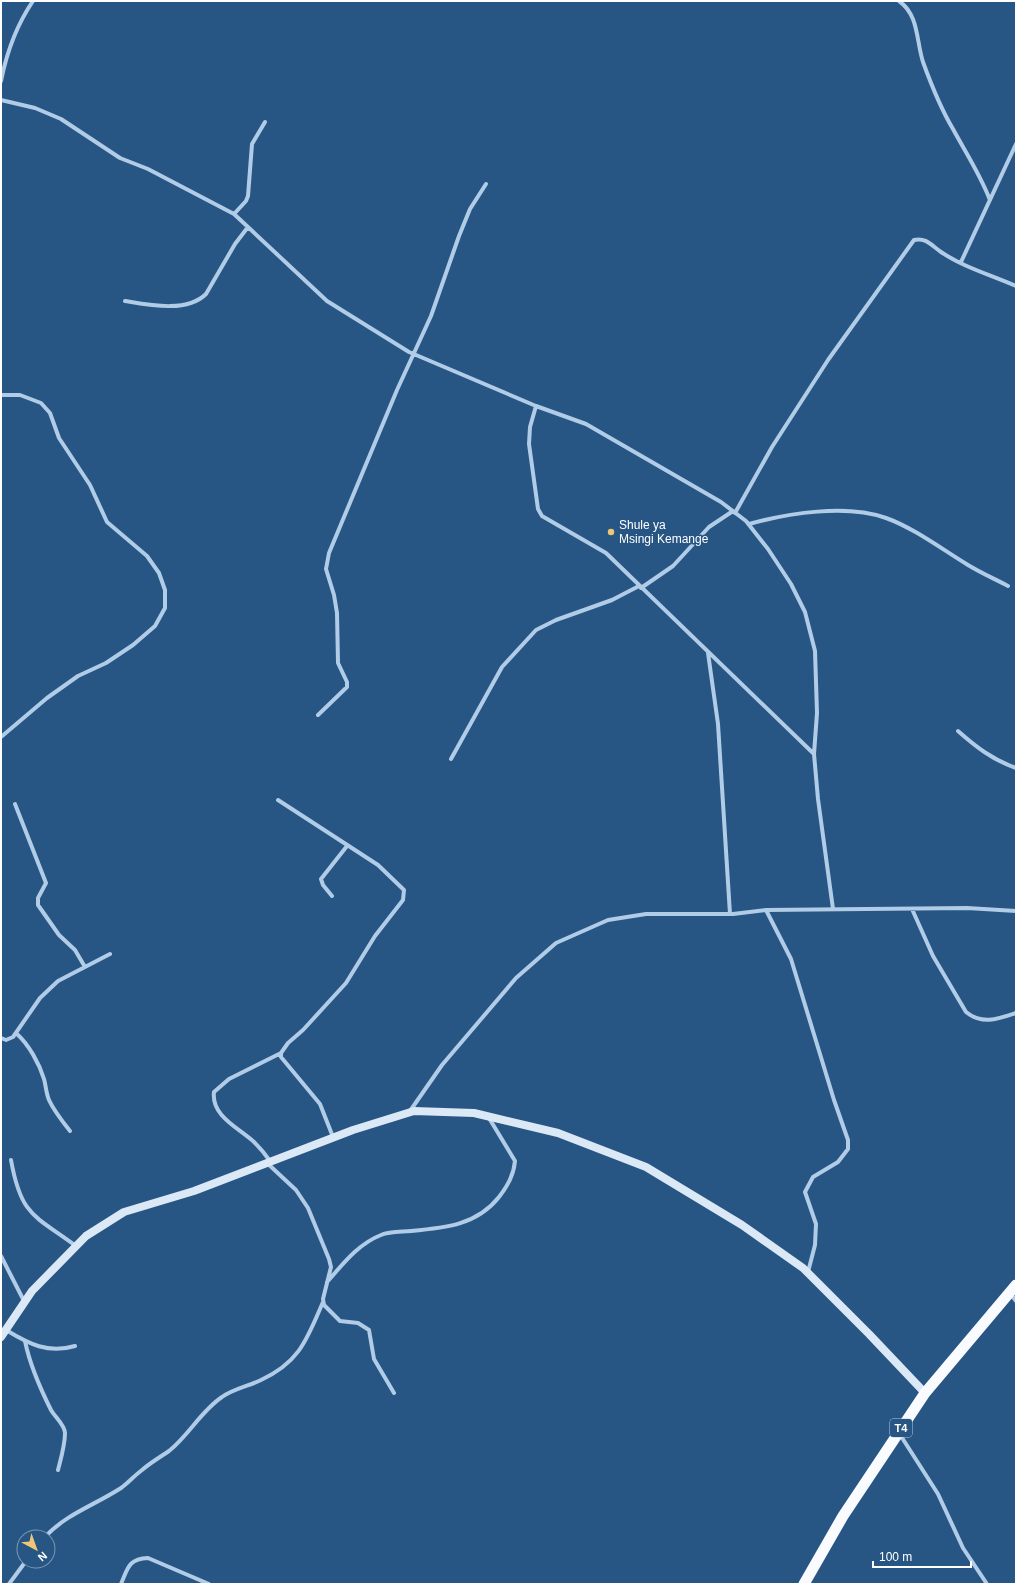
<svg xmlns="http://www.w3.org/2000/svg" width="1017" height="1585" viewBox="0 0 1017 1585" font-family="Helvetica,sans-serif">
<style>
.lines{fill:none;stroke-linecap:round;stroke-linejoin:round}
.minor{stroke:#b1cce7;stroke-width:4}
.secondary{stroke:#dbe8f6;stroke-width:8}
.trunk{stroke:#f9fbfe;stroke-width:11}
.poi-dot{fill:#efc677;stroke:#275584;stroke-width:1.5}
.labels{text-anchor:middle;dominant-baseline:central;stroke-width:3;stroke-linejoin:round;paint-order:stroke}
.shield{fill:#275584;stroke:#beccda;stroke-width:1}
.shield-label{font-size:11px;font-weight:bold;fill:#fff}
.poi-label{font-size:12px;fill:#fff;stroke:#275584;text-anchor:start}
</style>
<rect width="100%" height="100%" fill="#275584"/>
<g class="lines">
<!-- minor -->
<path class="minor" d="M899,1C919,15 916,40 923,62C931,84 941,109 953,129C966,153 980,174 990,200
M1,81C7,51 16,26 33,1
M1,100L35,108L61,119L120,158L148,169L234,214L327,301L409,352L536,406L586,424L721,502L746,521L768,549L791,584L805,612L815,651L817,713L814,754L818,799L833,909
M234,214L246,201L248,196L252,144L265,122
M961,262L1016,144
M125,301C149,305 187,313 206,294L235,244L248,227
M1,395H20L41,403L50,413L59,438L90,485L107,522L147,556L159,573L165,590V608L155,626L133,645L106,663L78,676L47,698L1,737
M536,406L530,427L529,444L538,509L542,516L606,553L814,754
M735,513L772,447L828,360L914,240C926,237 932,246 941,252C963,267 991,275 1016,286
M749,524C789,513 846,504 886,518C914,528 943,550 968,565C981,573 995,579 1008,586
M641,588L673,566L709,527L733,511
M708,653L718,724L730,914
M318,715L347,687V682L338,663L337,613L334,595L326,569L329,553L397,390L431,316L459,236L470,209L486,184
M958,731C976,747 993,760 1016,768
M451,759L502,667L536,630L556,620L612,600L639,586
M278,800L378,865L404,890L403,900L375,936L346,983L303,1030L288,1043L281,1053V1057L320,1104L333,1137
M15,804L46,883L38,898V905L59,935L75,950L85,967
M332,896L323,885L321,879L347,846
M912,909L933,956L966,1012C982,1025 998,1019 1016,1013
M766,910L791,959L834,1100L848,1140V1149L838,1162L813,1177L805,1192L816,1224L815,1245L808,1272
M17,1034C29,1045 39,1063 44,1079C46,1086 46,1093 49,1100C54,1111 62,1121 70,1131
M1,1038L6,1040L13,1037L40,998L58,981L110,954
M410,1111L442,1065L516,978L556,943L608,920L646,914H733L766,910L967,908L1016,911
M11,1160C21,1216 34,1215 76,1246
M270,1161C265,1154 260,1148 254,1142C239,1128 211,1116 214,1092L229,1079L281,1053
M267,1163L296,1190L308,1208L329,1259L331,1267L323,1299L324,1305L340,1321L358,1323L369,1330L374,1359L394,1393
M1,1256L24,1301
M327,1282C343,1264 358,1244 381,1235C390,1231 402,1232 411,1231C445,1228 477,1225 499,1197C507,1187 514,1174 515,1161L489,1118
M1010,1293L1016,1301
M6,1330C29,1344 48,1354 75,1346
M25,1341C30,1366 40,1388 51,1410C55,1417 65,1425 65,1433C65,1445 61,1458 58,1470
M899,1433L938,1494L963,1548L987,1584
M45,1537C66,1514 95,1505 121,1488C128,1483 134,1476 142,1470C150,1463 160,1457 169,1451C189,1435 201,1411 222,1397C233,1389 249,1386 261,1380C300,1362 307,1339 323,1302
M9,1584L26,1561
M121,1584C128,1568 128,1559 148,1558L209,1584"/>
<!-- secondary -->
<path class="secondary" d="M1,1337L32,1291L86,1236L124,1212L194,1191L353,1130L414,1111L474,1113L558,1133L646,1167L742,1225L803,1268L869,1334L925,1393"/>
<!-- trunk -->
<path class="trunk" d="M804,1584L843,1516L925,1393L1016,1285"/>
</g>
<!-- markers -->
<circle class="poi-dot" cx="611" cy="532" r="4"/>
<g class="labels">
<!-- shield labels -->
<rect class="shield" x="890" y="1419" width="22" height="18" rx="3"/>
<g class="shield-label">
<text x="901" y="1428">T4</text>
</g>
<!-- poi labels -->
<g class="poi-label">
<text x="619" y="525">Shule ya<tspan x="619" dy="14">Msingi Kemange</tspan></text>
</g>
</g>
<!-- border -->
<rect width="1017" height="1585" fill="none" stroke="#ffffff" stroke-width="4"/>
<!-- north arrow -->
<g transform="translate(36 1549) rotate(139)"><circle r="19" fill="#275584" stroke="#7d99b5"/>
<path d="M0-3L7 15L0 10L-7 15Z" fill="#efc677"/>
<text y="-6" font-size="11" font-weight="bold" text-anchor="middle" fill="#ffffff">N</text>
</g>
<!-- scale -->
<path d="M873 1561v6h98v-6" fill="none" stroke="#ffffff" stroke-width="2"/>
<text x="879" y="1561" font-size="12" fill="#ffffff" stroke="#275584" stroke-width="3" paint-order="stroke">100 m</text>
</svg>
